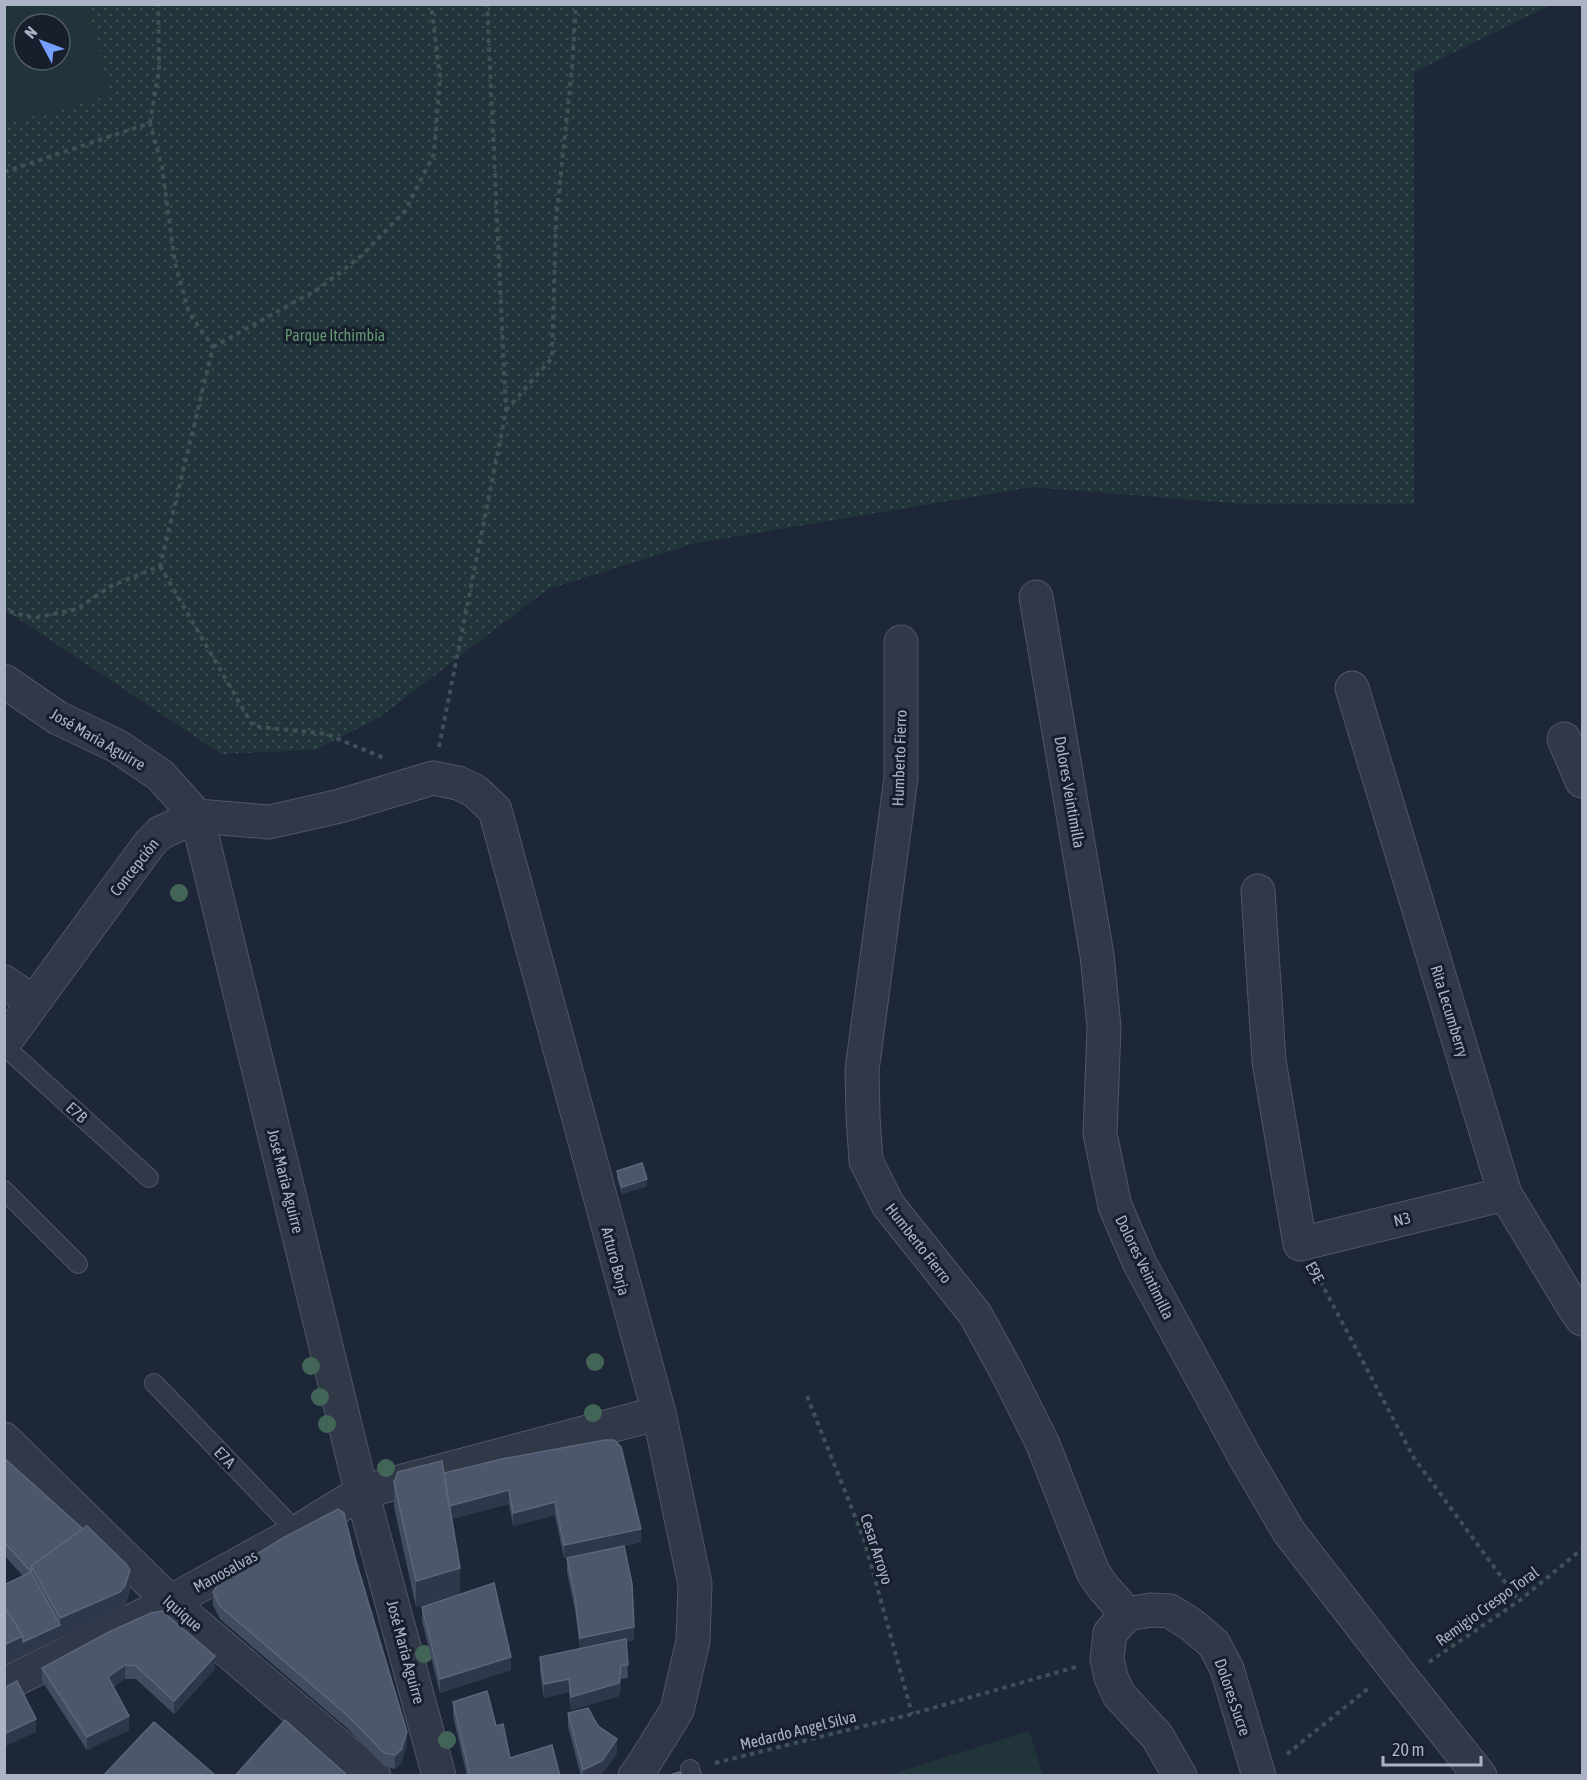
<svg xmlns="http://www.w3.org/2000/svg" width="1587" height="1780" viewBox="0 0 1587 1780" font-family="'Asap Condensed',sans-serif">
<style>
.green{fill:url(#green-dots);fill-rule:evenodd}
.pitch{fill:#203439;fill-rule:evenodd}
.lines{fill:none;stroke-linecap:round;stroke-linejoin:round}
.service-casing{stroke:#4f5666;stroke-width:20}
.minor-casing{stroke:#4f5666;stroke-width:35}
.path{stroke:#3d5156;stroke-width:4;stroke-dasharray:4.5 4.5;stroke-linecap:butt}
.service{stroke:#313948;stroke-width:18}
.minor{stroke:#313948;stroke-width:33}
.tree{fill:#436557}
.wall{fill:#424c60}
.shaded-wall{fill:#2f384b}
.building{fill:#4d576b;stroke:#5c6579;stroke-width:1.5}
.labels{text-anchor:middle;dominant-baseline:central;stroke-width:6;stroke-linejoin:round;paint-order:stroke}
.park-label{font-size:16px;fill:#629772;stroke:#171e2c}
.street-label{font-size:16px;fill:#abb3c5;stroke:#171e2c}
</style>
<defs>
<pattern id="green-dots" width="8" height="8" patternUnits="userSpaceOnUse" patternTransform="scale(1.5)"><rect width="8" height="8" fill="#203439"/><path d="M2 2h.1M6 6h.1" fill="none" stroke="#3e4f54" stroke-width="1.8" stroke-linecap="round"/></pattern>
</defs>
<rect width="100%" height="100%" fill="#1e2737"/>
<!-- green -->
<path class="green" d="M4,5H1551L1414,72V504H1244L1032,487L696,543L548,589L380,717L315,750L221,754L5,610ZM24,24H60V60H24Z"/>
<!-- pitch -->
<path class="pitch" d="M5,4L87,5L111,95L5,124ZM24,24H60V60H24Z
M1029,1731L1043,1775H888Z"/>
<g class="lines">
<defs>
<path id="service" d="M4,1046L149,1178
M4,1190L78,1264
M154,1383L297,1532
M690,1769L692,1776"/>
<path id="minor" d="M1036,597L1097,955L1104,1027L1100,1134L1115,1206L1140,1264L1245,1457L1289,1532L1403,1679L1480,1776
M901,642V778L862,1070L863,1116L866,1161L888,1205L975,1314L1008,1374L1042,1442L1093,1572L1103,1587L1127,1614
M4,681L58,718L117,746L160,775L197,816L357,1474L439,1776
M1352,688L1505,1194L1573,1306L1582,1319
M1564,739L1582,781
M1258,891L1269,1061L1300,1244L1505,1194
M4,982L34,1002
M4,1043L150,843L160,833L197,816L269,822L340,806L433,778L458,783L475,791L495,810L659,1413L695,1584L693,1641L677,1710L640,1770L635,1776
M4,1439L170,1602L374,1776
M1127,1614L1151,1610L1170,1611L1192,1625L1214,1644L1227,1669L1259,1776
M1127,1614L1110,1633L1107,1659L1111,1677L1119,1695L1157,1736L1180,1776
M4,1685L170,1602L297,1532L362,1492L659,1413"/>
</defs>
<!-- service casing -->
<use href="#service" class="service-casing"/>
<!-- minor casing -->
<use href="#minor" class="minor-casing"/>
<!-- path -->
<path class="path" d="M150,123L159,70L158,4
M4,172L150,123L162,167L175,263L189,313L213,347L160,566L111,586L77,609L34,618L4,610
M213,347L320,288L361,256L405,211L434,154L440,77L431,4
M506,410L552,358L556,220L572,68L576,4
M160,566L253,726L326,734L384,758
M439,747L506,411L487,4
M1316,1273L1414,1458L1519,1601
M807,1396L864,1539L912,1714
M1429,1662L1519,1601L1582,1549
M1287,1754L1370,1687
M715,1763L912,1714L1076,1667"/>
<!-- service -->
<use href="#service" class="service"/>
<!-- minor -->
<use href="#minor" class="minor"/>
</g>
<!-- trees -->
<g class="tree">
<circle cx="179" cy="893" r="9"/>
<circle cx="595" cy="1362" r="9"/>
<circle cx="311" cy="1366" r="9"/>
<circle cx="320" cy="1397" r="9"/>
<circle cx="593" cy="1413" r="9"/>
<circle cx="327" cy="1424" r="9"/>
<circle cx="386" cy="1468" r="9"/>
<circle cx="424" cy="1654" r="9"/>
<circle cx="447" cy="1740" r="9"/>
</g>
<!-- wall -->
<path class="wall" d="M617,1171L647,1186L622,1194L617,1178Z
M605,1440L641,1542L624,1546L634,1640L626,1642L628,1678L621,1679L619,1696L571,1710L569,1692L544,1698L540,1671V1657L580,1648L575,1610L567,1572V1558L610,1549L564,1558L555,1515L513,1526L509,1504L451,1519L460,1593L416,1607L394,1507V1482L444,1473Z
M4,1458L130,1590L125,1606L120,1612L60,1638L4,1665V1585L23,1576L4,1555Z
M355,1558L407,1745L401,1763L395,1769L384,1766L348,1729L220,1619L213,1605V1592Z
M422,1607L511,1670L440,1693L422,1621Z
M109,1632L215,1669L174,1714L136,1679H125L114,1686L129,1730L87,1750L42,1681V1668Z
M453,1702L496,1726L510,1758L560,1776H467L453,1716Z
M568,1713L598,1726L617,1753L602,1774L598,1776H581L568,1727Z"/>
<!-- shaded-wall -->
<path class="shaded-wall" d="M647,1179V1186L622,1194V1187Z
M509,1490V1504L448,1520V1506Z
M555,1502V1515L513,1526V1513Z
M641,1529V1542L564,1558V1545Z
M460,1568V1593L416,1607V1581Z
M130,1570V1590L125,1606L120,1612L60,1638L4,1665V1645L23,1636L60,1625V1618Z
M634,1627V1640L580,1651V1638Z
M215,1656V1669L174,1714V1701Z
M511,1657V1670L440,1693V1679Z
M125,1665V1679L108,1690V1677Z
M621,1665L619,1696L571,1710V1697Z
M569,1679V1692L544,1698V1684Z
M129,1716V1730L87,1750V1737Z
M36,1719V1732L4,1747V1734Z
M407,1732V1745L401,1763L395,1769V1755Z
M617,1739V1753L602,1774L598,1776H583V1770Z"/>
<!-- building -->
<path class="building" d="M642,1163L647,1179L622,1187L617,1171Z
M605,1440H614L621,1447L641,1529L564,1545L555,1502L513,1513L509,1490L449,1506L444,1473L502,1459Z
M4,1458L83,1529L31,1566V1572L4,1542Z
M442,1461L460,1568L416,1581L394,1482L398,1472Z
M338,1509L344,1513L355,1558L407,1732L401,1750L395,1755L384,1753L348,1716L220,1606L213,1592L219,1583L244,1562L283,1538Z
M87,1526L126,1564L130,1570L125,1586L120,1592L60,1618L31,1566Z
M624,1546L632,1584L634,1627L580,1638L575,1597L567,1558Z
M31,1572L60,1625L23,1642V1636L4,1606V1585Z
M494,1583L511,1657L440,1679L422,1607Z
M4,1606L23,1636L4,1645Z
M162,1611L215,1656L174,1701L136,1666L125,1665L108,1677L129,1716L87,1737L42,1668L109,1632L151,1613Z
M626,1639L628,1665H621L619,1683L571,1697L569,1679L544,1684L540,1657Z
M17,1681L36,1719L4,1734V1688Z
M487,1691L496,1726L503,1724L510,1758L552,1745L560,1776H470L453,1702Z
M588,1708L598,1726L617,1739L602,1761L583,1770L568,1713Z
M285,1720L348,1776H235Z
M154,1722L216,1776H103Z
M680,1772L682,1776H666Z"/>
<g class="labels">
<!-- park labels -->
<g class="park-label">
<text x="335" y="335">Parque Itchimbía</text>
</g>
<!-- street labels -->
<g class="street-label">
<text transform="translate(98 739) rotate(30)">José María Aguirre</text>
<text transform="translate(899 758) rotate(-88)">Humberto Fierro</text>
<text transform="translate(1070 792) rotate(80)">Dolores Veintimilla</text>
<text transform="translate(134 867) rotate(-52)">Concepción</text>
<text transform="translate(1450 1011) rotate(73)">Rita Lecumberry</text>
<text transform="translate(77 1112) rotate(42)">E7B</text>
<text transform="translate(286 1181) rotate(76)">José María Aguirre</text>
<text transform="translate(1402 1219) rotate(-14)">N3</text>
<text transform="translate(919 1243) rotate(52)">Humberto Fierro</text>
<text transform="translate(616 1261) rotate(75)">Arturo Borja</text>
<text transform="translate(1145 1267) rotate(64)">Dolores Veintimilla</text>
<text transform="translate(1315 1272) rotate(62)">E9E</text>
<text transform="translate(225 1457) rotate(46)">E7A</text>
<text transform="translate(877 1549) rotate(72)">Cesar Arroyo</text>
<text transform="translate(225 1571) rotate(-29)">Manosalvas</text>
<text transform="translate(1487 1606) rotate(-36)">Remigio Crespo Toral</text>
<text transform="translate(183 1613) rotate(41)">Iquique</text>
<text transform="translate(406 1652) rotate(75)">José María Aguirre</text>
<text transform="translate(1233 1697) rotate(71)">Dolores Sucre</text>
<text transform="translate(798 1730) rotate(-14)">Medardo Angel Silva</text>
</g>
</g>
<!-- border -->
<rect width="1587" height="1780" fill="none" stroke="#abb3c5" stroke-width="12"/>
<!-- north arrow -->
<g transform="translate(42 42) rotate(311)"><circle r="28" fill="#171e2c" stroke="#525a69" stroke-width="1.5"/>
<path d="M0-4.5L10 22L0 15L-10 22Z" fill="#76a0ff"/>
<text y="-9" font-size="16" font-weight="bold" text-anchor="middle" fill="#abb3c5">N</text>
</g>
<!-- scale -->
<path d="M1383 1756v9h98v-9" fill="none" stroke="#abb3c5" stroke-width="3"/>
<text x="1392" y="1756" font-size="18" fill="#abb3c5" stroke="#171e2c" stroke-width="4.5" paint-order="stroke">20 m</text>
</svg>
